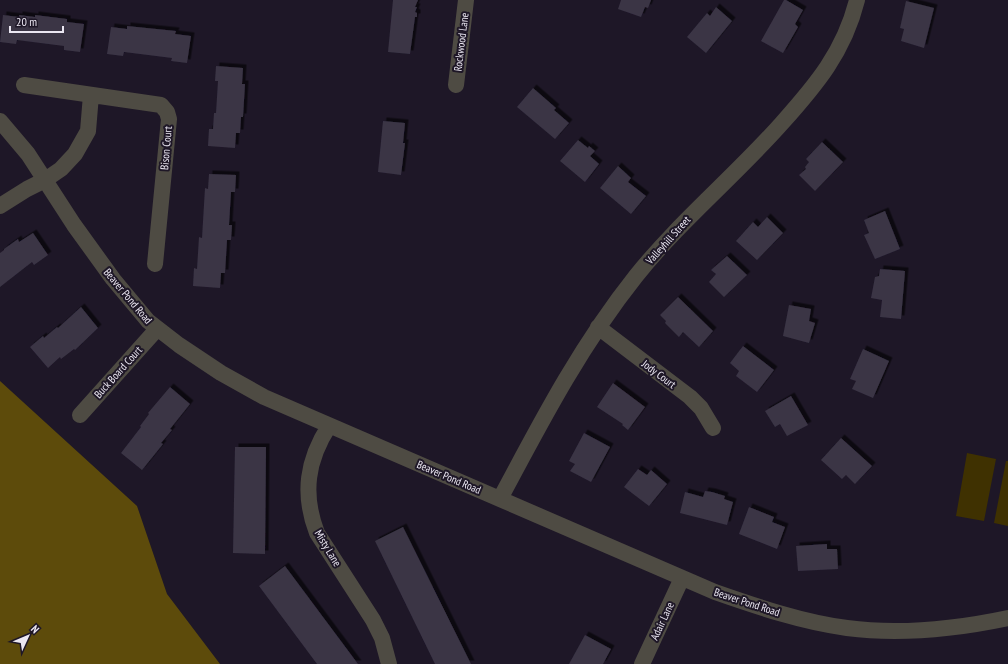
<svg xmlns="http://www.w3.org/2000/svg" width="1008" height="664" viewBox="0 0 1008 664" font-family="'PT Sans Narrow',sans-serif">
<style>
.green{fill:#3f3101}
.forest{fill:#5d4b0b}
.building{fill:#3a3445;filter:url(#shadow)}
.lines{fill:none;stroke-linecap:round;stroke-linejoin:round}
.street{stroke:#4e4b43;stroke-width:16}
.labels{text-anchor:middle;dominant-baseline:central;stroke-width:4;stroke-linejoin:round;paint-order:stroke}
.street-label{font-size:11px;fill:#ebe7f2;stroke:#1e1727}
</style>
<defs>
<filter id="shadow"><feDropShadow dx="3.5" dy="-3.5" stdDeviation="0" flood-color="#0009"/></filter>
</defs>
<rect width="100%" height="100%" fill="#1e1727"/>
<!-- green -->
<path class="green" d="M967,453L996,459L984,521L956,516Z
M1006,461H1008V526L994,523Z"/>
<!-- forest -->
<path class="forest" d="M0,381L137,506L167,594L220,664H0Z"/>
<!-- building -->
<path class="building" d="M393,0H418L415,7H417L415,12L417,13V17H415L410,54L388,52Z
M621,0H651L648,8L645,7L641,17L618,9Z
M784,0H786L803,10L795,24L798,27L783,53L761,41Z
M906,1L934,8L924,48L901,41L904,29L900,28Z
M716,7L732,21L706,53L687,37L707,13L710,16Z
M3,15L19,17V15L35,17V15L67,19V22L84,24L80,52L64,50V46L17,40L16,44L0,42Z
M127,26L176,31L175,34L191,36L187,63L171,61L172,58L124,52L123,56L107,54L111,27L127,29Z
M216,66L243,68L242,84H245L243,117H241L240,133H236L235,148L208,146L209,129H213L214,113H216L218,81H215Z
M533,88L556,108L554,110L569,123L555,139L517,107Z
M383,121L405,123L403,143H405L401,175L378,172Z
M578,140L588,148L589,146L595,151L590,156L599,164L585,182L560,161Z
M822,142L843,162L815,191L799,175L806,169L805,167L809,162L806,159Z
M618,166L631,178L628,182L646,196L631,214L600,188Z
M209,174L236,175L235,192H231L229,225H232L231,240H227L225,273H221L220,288L193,286L194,268L197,269L199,237L202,238L205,188L208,189Z
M885,211L900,249L875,259L864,235L869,233L864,220Z
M767,217L783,233L757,260L736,241L753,222L758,227Z
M33,233L48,255L34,265L32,262L0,287V253L4,250V249L18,239L19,242Z
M727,256L747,275L724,297L709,282L716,274L711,270Z
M880,269L905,271L901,319L880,317L882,300L871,298L875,277L879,276Z
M678,297L713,331L699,347L683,332L679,337L665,323L666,321L660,315Z
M789,305L811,309L809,321L815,323L809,343L783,336Z
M81,307L98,328L75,350L74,349L61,359L60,357L48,368L30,347L43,336L44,338L57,327L58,328Z
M743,346L774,370L757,392L736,376L739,371L730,363Z
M863,349L889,361L873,398L852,389L856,381L850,379Z
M613,383L645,407L628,430L622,425L623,424L597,407Z
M170,387L190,404L170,429L172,430L161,443L163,444L142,470L121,453L141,427L140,426L149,414L148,413Z
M791,396L808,425L787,436L780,424L775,427L765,411Z
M584,433L610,447L591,482L570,471L575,464L569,461Z
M841,438L872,466L855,484L846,475L842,479L821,460Z
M235,447H266L265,554L233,553Z
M638,469L647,475L651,470L667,484L649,506L624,487Z
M705,491L712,492L725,496L724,499L733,502L727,525L680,513L685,492L703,497Z
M749,507L774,517L772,522L785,527L777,549L739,534Z
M403,527L471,664H435L375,541Z
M827,544V549H837L838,569L798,571L796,546Z
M285,566L358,664H317L259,586Z
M585,635L611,649L603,664H569Z"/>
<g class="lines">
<!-- street -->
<path class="street" d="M24,85L161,105L167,112L169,119L155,264
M456,85L466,0
M0,121L28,154L74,225L113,279L148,321L179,345L221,373L264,397L715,592C758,607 802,622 847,628C900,635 956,629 1008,618
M0,206L27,189L45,180L61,169L75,154L88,131L91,95
M598,327L690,397L701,408L713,428
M80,415L157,329
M329,426C307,460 302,494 317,533L373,620L382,638L389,664
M500,499C541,422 581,345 636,276C680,221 735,176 782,123C816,85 844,52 857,0
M642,664L682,578"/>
</g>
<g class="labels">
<!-- street labels -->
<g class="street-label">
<text transform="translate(461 42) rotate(-83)">Rockwood Lane</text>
<text transform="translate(166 148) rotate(-85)">Bison Court</text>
<text transform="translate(668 240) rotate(-48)">Valleyhill Street</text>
<text transform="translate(128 296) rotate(50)">Beaver Pond Road</text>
<text transform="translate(118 372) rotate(-48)">Buck Board Court</text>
<text transform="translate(659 374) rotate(37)">Jody Court</text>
<text transform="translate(449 477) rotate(23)">Beaver Pond Road</text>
<text transform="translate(328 548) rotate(59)">Misty Lane</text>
<text transform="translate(747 602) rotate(18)">Beaver Pond Road</text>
<text transform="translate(662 621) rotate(-65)">Adair Lane</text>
</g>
</g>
<!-- north arrow -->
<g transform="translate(28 636) rotate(46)" stroke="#1e1727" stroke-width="3" paint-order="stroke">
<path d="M0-3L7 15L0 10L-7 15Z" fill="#ebe7f2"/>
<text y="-6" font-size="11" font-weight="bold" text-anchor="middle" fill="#ebe7f2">N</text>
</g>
<!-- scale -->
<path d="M10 26v6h53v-6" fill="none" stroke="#ebe7f2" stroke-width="2"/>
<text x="16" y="26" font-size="12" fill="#ebe7f2" stroke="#1e1727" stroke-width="3" paint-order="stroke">20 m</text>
</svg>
